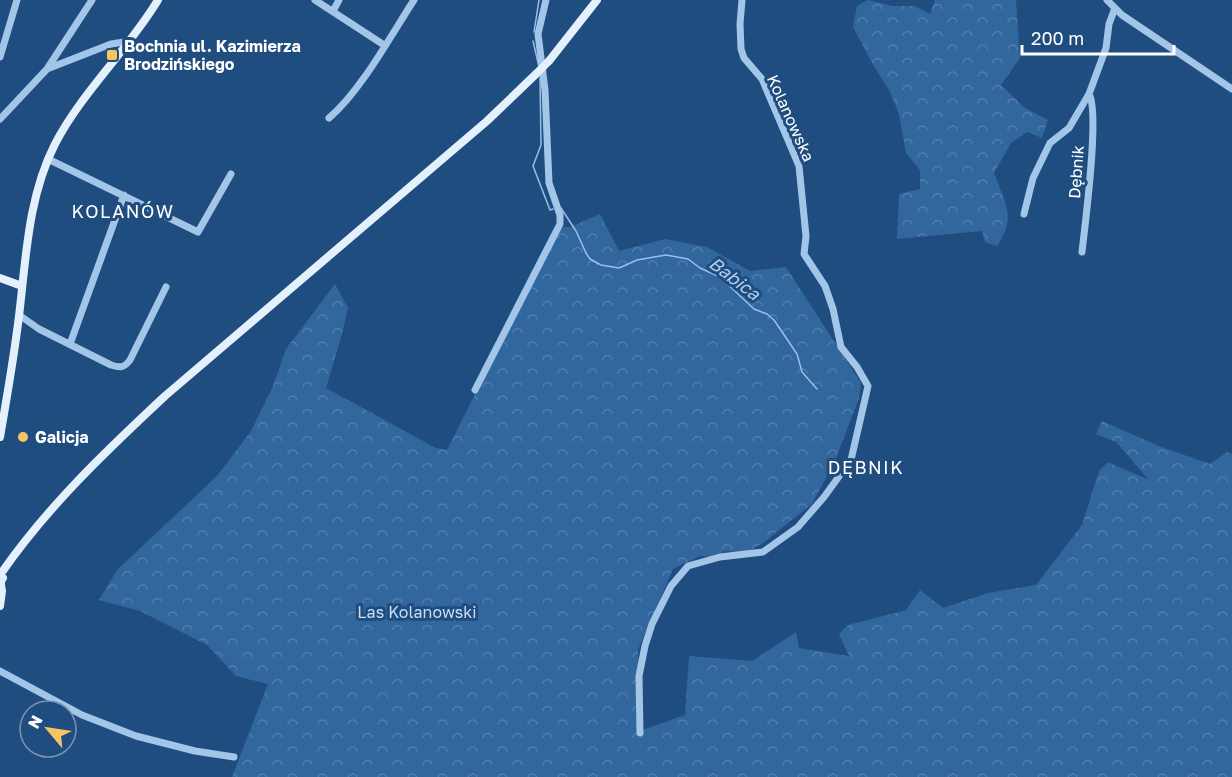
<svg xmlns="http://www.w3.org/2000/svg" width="1232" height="777" viewBox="0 0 1232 777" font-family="'Golos Text',sans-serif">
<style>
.forest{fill:url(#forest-crowns)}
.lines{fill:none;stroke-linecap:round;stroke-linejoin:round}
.stream{stroke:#96c0e9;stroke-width:1.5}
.minor{stroke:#a3c5e8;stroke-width:7}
.major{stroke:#e5f0fd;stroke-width:8}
.major-bridge{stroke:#e5f0fd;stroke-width:8}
.poi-dot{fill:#f6c563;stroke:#1f4d7f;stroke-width:2}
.labels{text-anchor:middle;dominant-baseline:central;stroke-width:6;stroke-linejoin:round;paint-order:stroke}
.poi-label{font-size:16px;font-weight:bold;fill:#fff;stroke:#1f4d7f;text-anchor:start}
.street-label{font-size:16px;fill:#fff;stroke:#1f4d7f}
.park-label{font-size:16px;fill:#c7def6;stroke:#1f4d7f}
.neighbourhood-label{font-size:18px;letter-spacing:1.5px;fill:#fff;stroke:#1f4d7f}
.water-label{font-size:18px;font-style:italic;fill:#aecfef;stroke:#1f4d7f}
</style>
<defs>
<pattern id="forest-crowns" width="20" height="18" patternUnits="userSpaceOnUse" patternTransform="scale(1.5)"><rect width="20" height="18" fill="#32679d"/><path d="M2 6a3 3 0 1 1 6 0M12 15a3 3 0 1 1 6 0" fill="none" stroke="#517eac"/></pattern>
</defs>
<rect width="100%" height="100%" fill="#1f4d7f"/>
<!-- forest -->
<path class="forest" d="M868,0L892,6H915L930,14L935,0H1016L1020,58L1001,85L1025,108L1048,120L1042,138L1027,132L1011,143L994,173C1005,203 1017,217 997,246L985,242L982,231L897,239L899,194L920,189V170L906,153L899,114L890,92L872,63L853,27L857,6Z
M600,214L619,251L665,239L707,247L750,271L786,267L861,383L859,398L835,461L812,504L763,543L747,552L724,551L714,557L700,556L673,569L638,650L642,730L685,715L689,656L752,661L796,632L799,648L849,656L839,634L848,625L906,610L920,590L943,608L988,593L1036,585L1082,525L1099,471L1108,462L1149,480L1116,442L1096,434L1102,421L1161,447L1210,464L1227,452L1232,454V777H232L268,684L236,676L207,645L140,611L99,600L117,570L217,476L251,431L273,386L286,349L335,284L348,308L342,334L326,388L436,448L447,450L550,246L563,227H570Z"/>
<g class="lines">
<!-- stream -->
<path class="stream" d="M534,32L539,0
M533,41L539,67
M540,78L541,145L533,166L550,210L553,209
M561,208L576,231L586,253L590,259L601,265L619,268L637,260L666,255L688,259L700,268L720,277L754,309L767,314L774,320L797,354L802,372L817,389"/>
<!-- minor -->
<path class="minor" d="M315,0L384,45
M1107,0L1122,15L1232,89
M333,11L339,0
M0,57L17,0
M47,69L92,0
M329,118C361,91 391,35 414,0
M0,119L47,69L111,44L124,42L128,45
M48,159L198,232L231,174
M1024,214L1033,178L1050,143L1069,128L1089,94L1106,48L1109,24L1115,8
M1082,252C1085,225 1100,112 1089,94
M19,315L39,329L111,365C120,368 124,368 130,360L166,287
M70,344L124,195
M475,390L560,224V215L549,183L545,90L538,34L546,0
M0,671L82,715L136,736L195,751L234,757
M640,733L639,676L645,646L652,624L671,586L688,566L720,557L763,552L798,527L824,497L851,460L868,386L857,367L841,347L833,309L825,286L804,254L806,236L799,166L762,79L744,58L741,49L740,24L742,0"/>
<!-- major -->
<path class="major" d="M549,61L597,0
M0,278L22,286
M0,437C7,397 14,357 19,316C26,258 28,197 55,144C82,92 128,50 158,0
M0,575C46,508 106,451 165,396L487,121L536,74
M0,578L2,591L0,606"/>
<!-- major-bridge -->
<path class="major-bridge" d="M536,74L549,61
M0,583L3,578"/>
</g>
<!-- markers -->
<g class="poi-dot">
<rect x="106" y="49" width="12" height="12" rx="3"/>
<circle cx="23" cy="437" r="6"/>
</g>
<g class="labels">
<!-- poi labels -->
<g class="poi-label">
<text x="124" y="46">Bochnia ul. Kazimierza<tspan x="124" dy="18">Brodzińskiego</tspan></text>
<text x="35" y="437">Galicja</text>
</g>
<!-- street labels -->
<g class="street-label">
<text transform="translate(791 118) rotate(66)">Kolanowska</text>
<text transform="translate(1076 172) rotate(-86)">Dębnik</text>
</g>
<!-- park labels -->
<g class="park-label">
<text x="417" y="612">Las Kolanowski</text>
</g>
<!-- neighbourhood labels -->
<g class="neighbourhood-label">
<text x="123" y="211">KOLANÓW</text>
<text x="866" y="467">DĘBNIK</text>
</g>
<!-- water labels -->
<g class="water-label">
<text transform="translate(735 278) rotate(37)">Babica</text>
</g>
</g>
<!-- north arrow -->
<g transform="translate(48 729) rotate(299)"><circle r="28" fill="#1f4d7f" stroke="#7994b2" stroke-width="1.5"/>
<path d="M0-4.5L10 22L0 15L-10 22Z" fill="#f6c563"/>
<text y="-9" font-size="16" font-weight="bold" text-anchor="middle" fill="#ffffff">N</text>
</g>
<!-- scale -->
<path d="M1022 45v9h152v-9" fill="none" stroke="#ffffff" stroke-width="3"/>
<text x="1031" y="45" font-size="18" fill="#ffffff" stroke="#1f4d7f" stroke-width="4.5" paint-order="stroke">200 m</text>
</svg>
